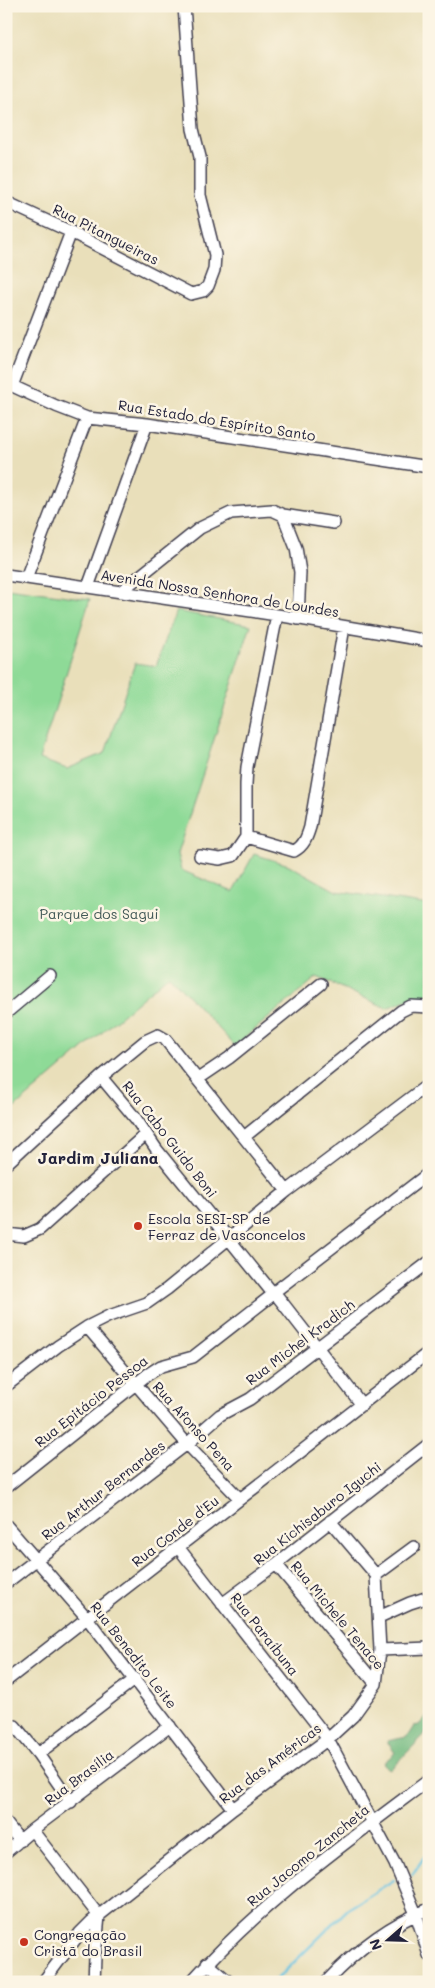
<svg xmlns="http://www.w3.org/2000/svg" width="435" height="1988" viewBox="0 0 435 1988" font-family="Mali,sans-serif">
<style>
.green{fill:#8eda97;stroke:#587e69}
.forest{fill:#72ba80;stroke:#4a6e5e}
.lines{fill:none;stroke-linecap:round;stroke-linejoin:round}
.stream{stroke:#63c2e2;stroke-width:2.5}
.minor-casing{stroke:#403e4e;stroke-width:14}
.minor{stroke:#fff;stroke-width:11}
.poi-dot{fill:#c8321e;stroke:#fcf5e5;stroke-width:2}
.labels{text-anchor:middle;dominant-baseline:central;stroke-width:5;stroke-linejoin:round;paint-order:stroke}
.street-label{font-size:14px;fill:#22223b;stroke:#fcf5e5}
.park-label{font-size:14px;fill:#425957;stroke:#fcf5e5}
.poi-label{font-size:14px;fill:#22223b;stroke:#fcf5e5;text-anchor:start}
.quarter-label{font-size:16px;font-weight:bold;fill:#22223b;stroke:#fcf5e5}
</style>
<rect width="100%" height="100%" fill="#fcf5e5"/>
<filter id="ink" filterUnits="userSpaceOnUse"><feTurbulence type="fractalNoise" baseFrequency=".02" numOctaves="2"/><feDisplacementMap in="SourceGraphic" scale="10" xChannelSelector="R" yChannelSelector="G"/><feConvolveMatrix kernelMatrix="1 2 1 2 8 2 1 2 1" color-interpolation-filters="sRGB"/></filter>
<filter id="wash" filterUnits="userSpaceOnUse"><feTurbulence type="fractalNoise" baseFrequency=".0096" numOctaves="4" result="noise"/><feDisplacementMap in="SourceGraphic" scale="20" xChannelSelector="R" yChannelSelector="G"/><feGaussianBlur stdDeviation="1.12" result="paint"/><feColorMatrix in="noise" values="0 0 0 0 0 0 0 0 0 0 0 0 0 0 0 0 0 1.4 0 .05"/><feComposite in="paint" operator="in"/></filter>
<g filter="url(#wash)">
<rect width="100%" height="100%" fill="#e9dfba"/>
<!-- green -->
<path class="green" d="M6,588L90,599L39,759L67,769L105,753L135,663L156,666L176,611L251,625L177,854L181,870L233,892L254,854L289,865L336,891L429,905V997L412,998L387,1008L317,977L235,1046L169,975L6,1115Z"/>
<!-- forest -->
<path class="forest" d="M425,1718H429V1730L390,1770L383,1763L395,1753L387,1741L407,1737L414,1726L419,1725Z"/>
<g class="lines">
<!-- stream -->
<path class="stream" d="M412,1875L429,1850
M274,1982L348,1909L394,1880"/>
</g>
</g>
<g filter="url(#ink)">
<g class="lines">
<defs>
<path id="minor" d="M6,202L71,232L191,294L203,291L208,286L214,270L215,255L200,195V157L193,129L184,6
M6,383L56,406L87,418L147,424L429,467
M12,386L71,232
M283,515L296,548L300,572L298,619
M6,575L277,615L429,641
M26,578L87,418
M88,587L147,424
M120,592L200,528L231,513L272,510L283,515L334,523
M246,837L294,851C304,846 307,837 310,827L344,627
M246,837V784L247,767L277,615
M200,856L220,859L233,856L246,837
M6,1013L50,976
M101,1077L136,1119L157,1150L271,1291
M198,1079L229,1058L321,984
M244,1137L401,1011L411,1006L429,1007
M6,1164L101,1077L145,1041L158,1035L165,1039L287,1191
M6,1234L24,1236L40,1229L146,1134
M278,1289L429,1173
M278,1297L362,1405
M87,1327L187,1444L240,1499
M6,1386L58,1346L87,1327L109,1316L147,1303L167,1289L287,1191L429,1084
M6,1487L147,1375L161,1366L193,1357L271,1296
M6,1525L87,1618L233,1809
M178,1547L328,1739L395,1864L416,1914L429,1955
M276,1564L376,1684
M376,1575L414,1547
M6,1583L187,1444L220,1415L250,1399L429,1262
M222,1604L276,1564L429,1444
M379,1617L410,1603L429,1597
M380,1650L429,1648
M6,1681L429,1352
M15,1726L38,1754L71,1802
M38,1754L135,1679
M6,1823L20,1841
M32,1830L99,1916L95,1957L94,1982
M6,1852L32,1830L170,1726
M207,1963L229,1982
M43,1982L80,1933L92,1921L233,1809L328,1739L353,1716L376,1684L380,1650L376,1575L330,1521
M191,1982C261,1903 345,1843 429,1780
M326,1982C356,1950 388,1925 429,1909"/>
</defs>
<!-- minor casing -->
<use href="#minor" class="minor-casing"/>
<!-- minor -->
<use href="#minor" class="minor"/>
</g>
</g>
<!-- markers -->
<g class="poi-dot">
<circle cx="138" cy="1226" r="5"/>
<circle cx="24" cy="1942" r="5"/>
</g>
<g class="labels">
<!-- street labels -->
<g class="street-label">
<text transform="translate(106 234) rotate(27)">Rua Pitangueiras</text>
<text transform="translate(217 420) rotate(9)">Rua Estado do Espírito Santo</text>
<text transform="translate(220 593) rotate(9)">Avenida Nossa Senhora de Lourdes</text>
<text transform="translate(170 1139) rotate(52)">Rua Cabo Guido Boni</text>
<text transform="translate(300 1342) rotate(-37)">Rua Michel Kradich</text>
<text transform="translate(91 1401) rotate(-38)">Rua Epitácio Pessoa</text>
<text transform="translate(194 1426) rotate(48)">Rua Afonso Pena</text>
<text transform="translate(103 1490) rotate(-38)">Rua Arthur Bernardes</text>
<text transform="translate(317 1513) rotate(-38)">Rua Kichisaburo Iguchi</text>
<text transform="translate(175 1531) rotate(-38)">Rua Conde d'Eu</text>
<text transform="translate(338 1615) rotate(50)">Rua Michele Tenace</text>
<text transform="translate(265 1634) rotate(52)">Rua Paraíbuna</text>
<text transform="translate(134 1655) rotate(52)">Rua Benedito Leite</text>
<text transform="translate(270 1763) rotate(-37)">Rua das Américas</text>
<text transform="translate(79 1777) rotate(-37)">Rua Brasília</text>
<text transform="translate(308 1855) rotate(-39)">Rua Jacomo Zancheta</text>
</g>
<!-- park labels -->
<g class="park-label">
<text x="99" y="913">Parque dos Sagui</text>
</g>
<!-- poi labels -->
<g class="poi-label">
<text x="148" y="1218">Escola SESI-SP de<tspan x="148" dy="16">Ferraz de Vasconcelos</tspan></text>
<text x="34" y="1934">Congregação<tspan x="34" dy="16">Cristã do Brasil</tspan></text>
</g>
<!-- quarter labels -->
<g class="quarter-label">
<text x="98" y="1157">Jardim Juliana</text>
</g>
</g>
<!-- margin -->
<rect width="435" height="1988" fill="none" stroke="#fcf5e5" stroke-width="25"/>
<!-- north arrow -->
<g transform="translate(388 1940) rotate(250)" stroke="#fcf5e5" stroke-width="4" paint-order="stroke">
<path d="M0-4L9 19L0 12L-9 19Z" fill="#22223b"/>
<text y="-8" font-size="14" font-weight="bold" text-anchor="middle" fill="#22223b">N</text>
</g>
</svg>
